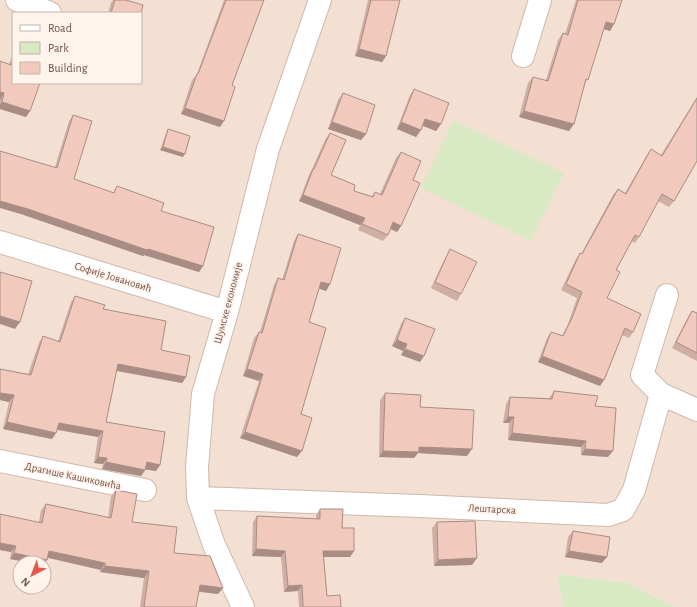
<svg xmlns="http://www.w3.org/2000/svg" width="697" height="607" viewBox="0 0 697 607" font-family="'Alegreya Sans',sans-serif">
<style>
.residential{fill:#f3e0d3;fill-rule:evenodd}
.green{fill:#d8e9c3}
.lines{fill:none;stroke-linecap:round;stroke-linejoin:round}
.minor-casing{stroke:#cfb8ae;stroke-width:24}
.minor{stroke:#fff;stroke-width:22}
.wall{fill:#cfaea3}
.shaded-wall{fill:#a98d84}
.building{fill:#f1cabd;stroke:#a98d84}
.labels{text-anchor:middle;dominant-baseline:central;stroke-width:3.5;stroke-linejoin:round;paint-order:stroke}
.street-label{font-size:11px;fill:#74534a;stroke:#fff4eb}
</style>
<rect width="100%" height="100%" fill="#fcefe5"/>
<!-- residential -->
<path class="residential" d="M0,0H697V607H675L628,583L557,574L564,607H0ZM13,13H141V83H13ZM20,563H44V587H20Z"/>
<!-- green -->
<path class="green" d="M453,120L564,173L531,241L421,188Z
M557,574L628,583L675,607H564Z"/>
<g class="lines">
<defs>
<path id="minor" d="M17,0L50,13
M523,56L540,0
M0,242L227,312
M661,394L642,375L667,295
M0,461L145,490
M198,498L419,506L608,515L623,510L634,490L661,394L697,410
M243,607L214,545L198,498L197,467L203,394L227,312L268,149L320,0"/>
</defs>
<!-- minor casing -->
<use href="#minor" class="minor-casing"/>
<!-- minor -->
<use href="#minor" class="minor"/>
</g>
<!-- wall -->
<path class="wall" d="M113,0H126L141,13H108L111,3Z
M224,0H264L232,85L220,127L181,114L192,80L197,74Z
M368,0H400L386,56L382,62L355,56Z
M576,0H622L614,24L610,31L604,29L569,131L519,117L528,83L533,77L546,80L558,40L563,33L565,34Z
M13,54V83L30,111L26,117L0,109V61L9,64Z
M414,89L441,124L436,131L423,126L421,130L416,137L397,129L410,95Z
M343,93L366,134L361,140L328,129L338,100Z
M697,97V161L674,201L669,207L658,201L639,237L635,243L631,241L616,270L607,298L633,332L629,338L622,335L604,380L600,386L538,362L547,338L551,332L562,336L568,324L577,298L561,290L576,259L580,253L581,254L613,195L618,189L625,193L647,155L651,149L661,155Z
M73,115L74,179L113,193L117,186L161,211L203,266L199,272L144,255L143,256L24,215L55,167L69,121Z
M168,129L183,157L160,150L166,133Z
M330,133L331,175L354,191L372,196L375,192L380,194L396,158L401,152V226L397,232L390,229L388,235L383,241L358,230L360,225L299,201L309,175L312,169L325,140Z
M298,234L330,284L326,291L319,288L309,322L301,414L297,457L240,438L259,381L243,376L254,338L259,332H260L274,285L278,278L282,280L294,241Z
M450,249L461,294L457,301L431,288L446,256Z
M75,296L103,309L161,350L186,377L182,383L116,371L106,422L160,465L156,471L146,469L141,476L102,469L103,464L94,463L98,437L57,430L56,433L52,439L3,429L9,402L0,400V369L28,374L39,343L43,336L58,341L71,302Z
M692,311L697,313V361L672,348L688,317Z
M405,318L420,362L401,355L403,351L392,346L401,324Z
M554,391L595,406L608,457L581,455V447L508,440L509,423H503L506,404L510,397L549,398Z
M385,393L420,407L467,456L418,453L414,458L379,457L380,400Z
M116,490L132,522L174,553L223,588L218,594L199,592L196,607H140L144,578L100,572L101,570L48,558L47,560L44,564V563L10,559L11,552L0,550L39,522L41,510L46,504L108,518L111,496Z
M320,509L342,528L354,551L350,557H323L327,596L341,607H299L298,591L284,592L281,557L252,556L253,522L257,516L316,519V515Z
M437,522L472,565L434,566L432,528Z
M573,531L602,563L565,557L568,537Z"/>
<!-- shaded-wall -->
<path class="shaded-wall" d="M606,22L614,24L610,31L601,28Z
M359,49L386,56L382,62L355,56Z
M0,92L4,93L0,100Z
M2,102L30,111L26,117L0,109V104Z
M185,108L224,121L220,127L181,114Z
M524,111L574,124L569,131L519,117Z
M425,119L441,124L436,131L421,125Z
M332,122L366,134L361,140L328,129Z
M401,122L421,130L416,137L397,129Z
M163,147L185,154L183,157L160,150Z
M303,195L365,218L360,225L299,201Z
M0,201L28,209L148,249L203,266L199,272L144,255L143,256L24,215L0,208Z
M393,222L401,226L397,232L389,228Z
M321,282L330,284L326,291L317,288Z
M0,316L20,322L15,329L0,324Z
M397,340L407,344L403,351L392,346Z
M405,349L424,356L420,362L401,355Z
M542,356L604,380L600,386L538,362Z
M118,364L186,377L182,383L113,370Z
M247,369L263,374L259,381L243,376Z
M0,393L14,395L9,402L0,400Z
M508,417H514L509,423H503Z
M7,422L56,433L52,439L3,429Z
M59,423L103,431L98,437L54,429Z
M245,432L302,451L297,457L240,438Z
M512,433L586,441L581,447L508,440Z
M419,447L472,449L467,456L418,453L414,458L379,457L383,451Z
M585,449L613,451L608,457L581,455Z
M98,457L107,458L103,464L94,463Z
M106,462L145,470L141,476L102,469Z
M147,462L160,465L156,471L142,469Z
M0,543L16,546L11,552L0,550Z
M256,549L285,551L281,557L252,556Z
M49,551L105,563L101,570L45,557Z
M323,551H354L350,557H319Z
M569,551L607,557L602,563L565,557Z
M14,553L47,560L44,564V563H30L10,559Z
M477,558L472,565L434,566L438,560Z
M105,566L149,571L144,578L100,572Z
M200,585L223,588L218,594L195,591Z
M302,585L298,591L284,592L288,586Z"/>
<!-- building -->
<path class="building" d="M115,0H126L143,5L141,13H111Z
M226,0H264L232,85L235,87L224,121L185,108L197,74H198Z
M371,0H400L386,56L359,49Z
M578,0H622L614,24L606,22L588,80L586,79L574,124L524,111L533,77L548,81L563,33L568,35Z
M13,60V83H40L30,111L2,102L4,93L0,92V61L11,65Z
M414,89L449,103L441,124L425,119L421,130L401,122Z
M343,93L375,105L366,134L332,122Z
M697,98V161L674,201L662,194L639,237L635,235L616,270L620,272L607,298L641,314L633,332L625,328L604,380L542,356L551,332L563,336L572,318L582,292L566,284L580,253L582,254L618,189L626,194L651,149L662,156Z
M73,115L92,121L74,179L114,193L117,186L164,203L161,211L214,227L203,266L148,249L147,250L28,209L0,201V151L57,168Z
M168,129L190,136L185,154L163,147Z
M330,133L346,140L331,175L355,185L354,191L373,197L375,192L382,195L401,152L421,161L413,180L420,183L401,226L393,222L388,235L362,224L365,218L303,195L313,169H314Z
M298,234L341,248L330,284L321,282L309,322L326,328L301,414L312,418L302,451L245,432L263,374L247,369L259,332L262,333L278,278L284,280Z
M450,249L477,262L461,294L435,282Z
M0,272L32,281L20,322L0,316Z
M75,296L105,305L103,309L166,321L161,350L190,356L186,377L118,364L106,422L165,432L160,465L147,462L145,470L106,462L107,458L98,457L103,431L59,423L56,433L7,422L14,395L0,393V369L31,375L43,336L60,342Z
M692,311L697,313V353L676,342Z
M405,318L435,329L424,356L405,349L407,344L397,340Z
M554,391L598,396L595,406L616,408L613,451L585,449L586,441L512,433L514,417H508L510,397L552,399Z
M385,393L421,395L420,407L474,410L472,449L419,447V452L383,451Z
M116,490L137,494L132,522L177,527L174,553L210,556L223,588L200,585L196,607H144L149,571L105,566V563L49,551L47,560L14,553L16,546L0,543V514L42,523L46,504L111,518Z
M320,509H343L342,528H354V551H323L327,596L340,595L341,607H303L302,585L288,586L285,551L256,549L257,516L320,519Z
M475,521L477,558L438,560L437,522Z
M573,531L610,537L607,557L569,551Z"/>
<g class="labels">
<!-- street labels -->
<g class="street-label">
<text transform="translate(113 277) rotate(17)">Софије Јовановић</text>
<text transform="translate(228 303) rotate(-75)">Шумске економије</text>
<text transform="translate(73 476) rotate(12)">Драгише Кашиковића</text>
<text transform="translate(492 509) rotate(3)">Лештарска</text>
</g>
</g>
<!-- legend -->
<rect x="12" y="12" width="130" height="72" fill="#fff4eb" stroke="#c7b4ab"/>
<rect x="20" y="25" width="20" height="6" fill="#ffffff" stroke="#c7b4ab"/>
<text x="48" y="32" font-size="12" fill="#74534a">Road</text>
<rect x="20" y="42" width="20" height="12" fill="#d8e9c3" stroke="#c7b4ab"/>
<text x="48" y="52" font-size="12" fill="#74534a">Park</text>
<rect x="20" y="62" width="20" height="12" fill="#f1cabd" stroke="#c7b4ab"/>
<text x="48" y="72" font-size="12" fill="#74534a">Building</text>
<!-- north arrow -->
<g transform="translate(32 575) rotate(222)"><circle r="19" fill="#fff4eb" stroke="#c7b4ab"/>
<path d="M0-3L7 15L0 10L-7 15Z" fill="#e4584b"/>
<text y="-6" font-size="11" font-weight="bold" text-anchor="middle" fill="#74534a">N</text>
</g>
</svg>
